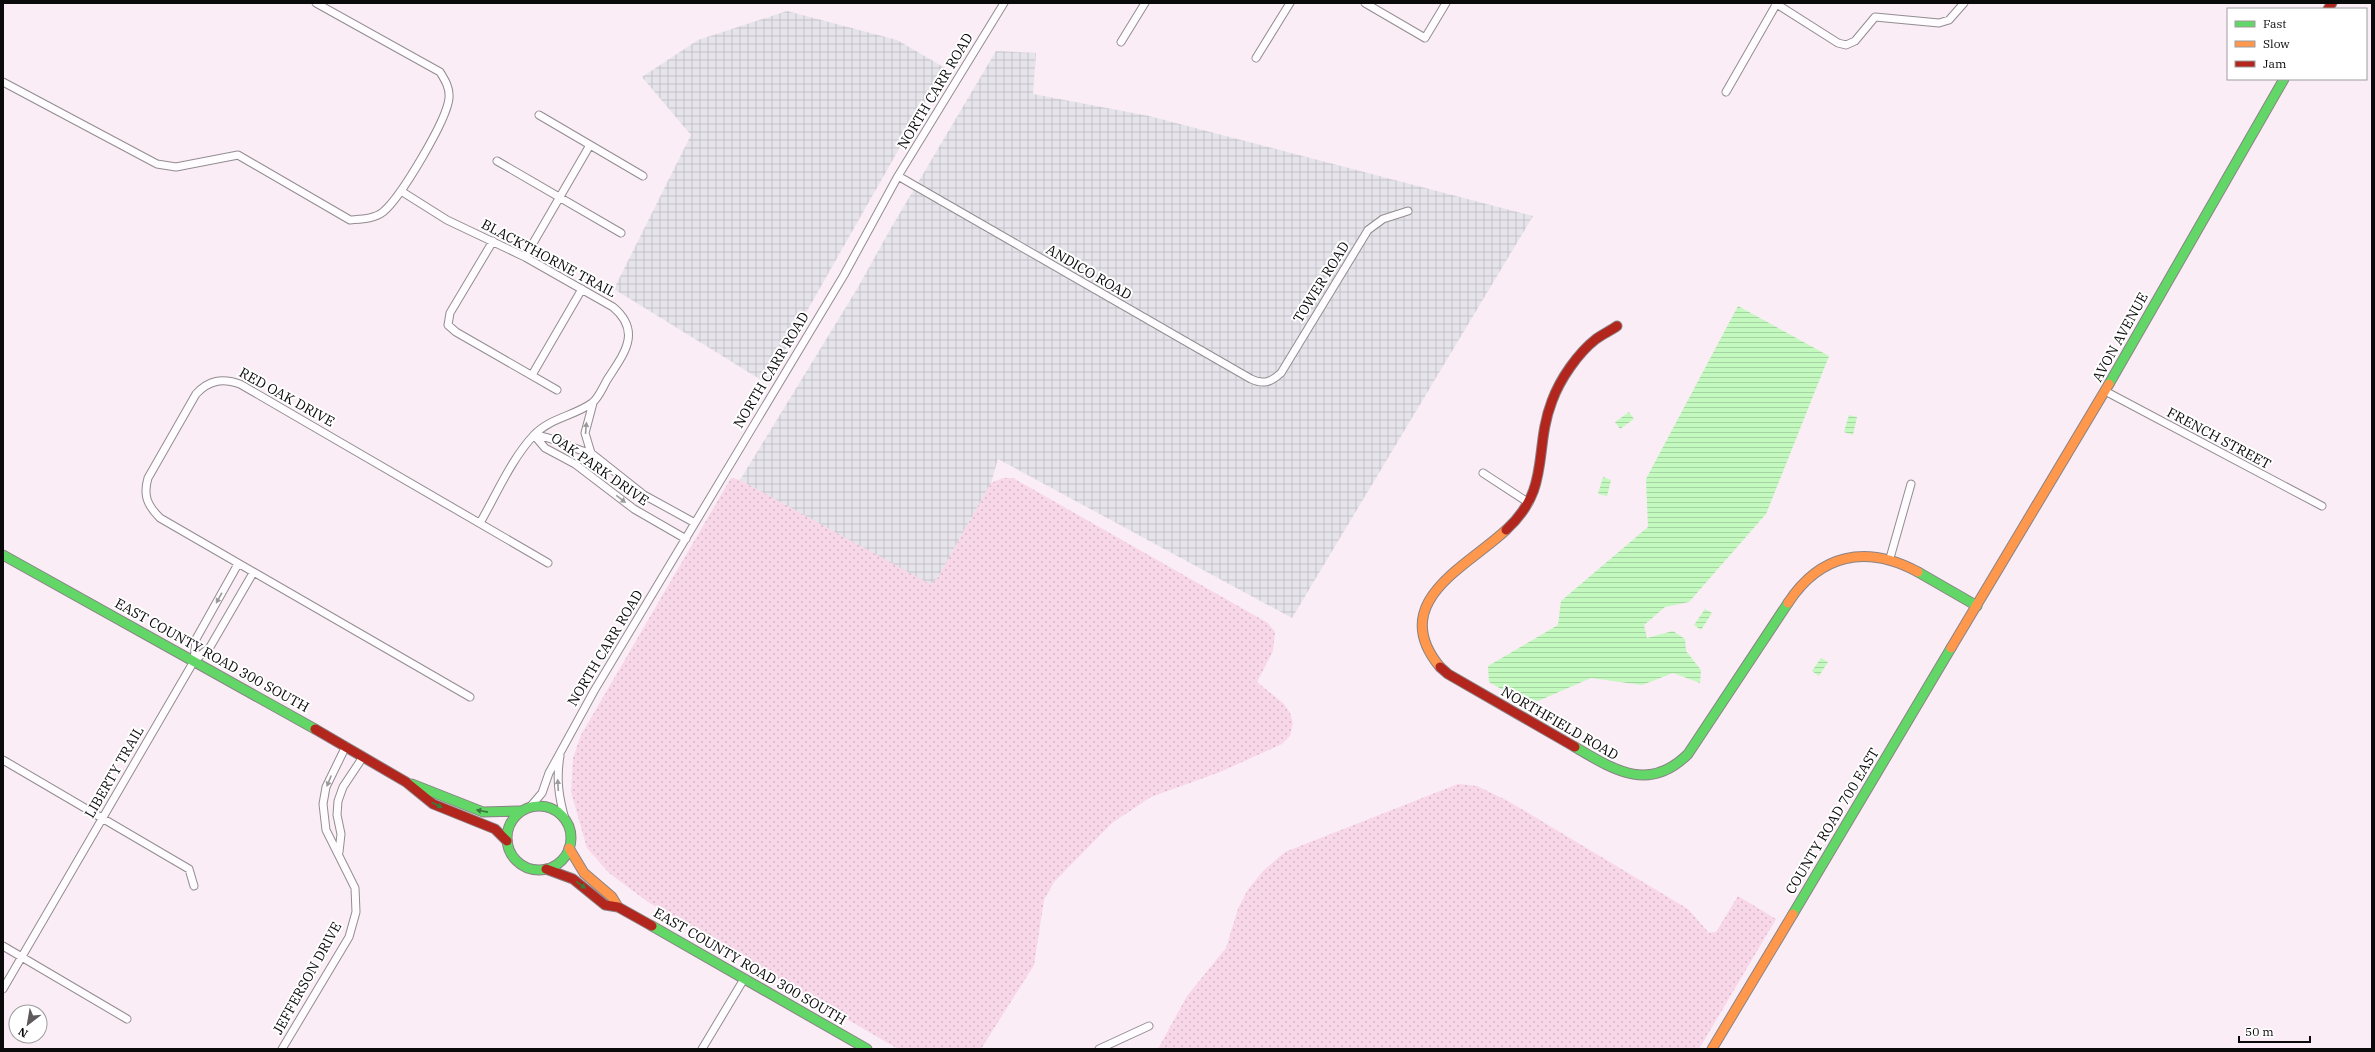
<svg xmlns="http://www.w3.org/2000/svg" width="2375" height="1052" viewBox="0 0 2375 1052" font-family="'IBM Plex Serif',serif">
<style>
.industrial{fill:url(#industrial-grid)}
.farmland{fill:url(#farmland-dots)}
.water{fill:url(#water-rules)}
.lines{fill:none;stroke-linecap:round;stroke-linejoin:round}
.street-casing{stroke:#928c90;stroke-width:9}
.fast-casing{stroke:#898386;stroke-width:11}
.slow-casing{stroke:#898386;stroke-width:11}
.jam-casing{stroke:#898386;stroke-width:11}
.street{stroke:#fefcfe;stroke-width:7}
.fast{stroke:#63d668;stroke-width:9}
.slow{stroke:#ff974d;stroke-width:9}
.jam{stroke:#b3261e;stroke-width:9}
.oneway{fill:#9c9b9c}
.oneway2{fill:#3b7a3e}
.labels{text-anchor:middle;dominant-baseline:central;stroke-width:4;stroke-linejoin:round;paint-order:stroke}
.street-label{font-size:14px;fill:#0a0a0a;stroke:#fff}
</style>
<defs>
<pattern id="industrial-grid" width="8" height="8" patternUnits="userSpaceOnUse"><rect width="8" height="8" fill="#e6e4eb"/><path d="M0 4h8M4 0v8" fill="none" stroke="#c4c2c8"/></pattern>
<pattern id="farmland-dots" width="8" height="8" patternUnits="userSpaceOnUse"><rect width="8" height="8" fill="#f8d7e9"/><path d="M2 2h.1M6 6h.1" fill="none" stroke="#d3b7c6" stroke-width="1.8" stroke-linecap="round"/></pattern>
<pattern id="water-rules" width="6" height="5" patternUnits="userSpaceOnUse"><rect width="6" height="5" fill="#c3f8be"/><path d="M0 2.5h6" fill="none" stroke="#a6d3a2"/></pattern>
</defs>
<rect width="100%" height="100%" fill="#faedf5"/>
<!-- industrial -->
<path class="industrial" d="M787,11L897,40L945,68L766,383L614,289L691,135L642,77L698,40Z
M996,51L1036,53L1033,94L1149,116L1533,216L1292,618L998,459L991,483L937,579L930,585L740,480L857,289L891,228Z"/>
<!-- farmland -->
<path class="farmland" d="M731,478L740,480L930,584L937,579L991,483L1003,478H1013L1268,623L1275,632L1273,651L1257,682L1284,704L1290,713L1293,723L1290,736L1282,744L1220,772L1151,797L1112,823L1054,882L1044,900L1034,965L981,1049H898L648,902L609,873L587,848L571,792L573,758L581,735Z
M1458,784L1477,786L1508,801L1688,909L1709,933L1716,932L1738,896L1776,919L1699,1049H1158L1187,996L1226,948L1238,909L1247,891L1263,871L1285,852Z"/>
<!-- water -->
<path class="water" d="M1738,306L1829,356L1766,514L1689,602L1665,607L1644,625L1647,638L1673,631L1685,639L1686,651L1701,670L1700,683L1673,673L1642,685L1591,678L1538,701L1515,697L1489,682L1488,666L1558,625L1561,601L1648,527L1646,479Z
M1629,412L1634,419L1620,429L1615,422Z
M1849,415L1857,417L1853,435L1844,432Z
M1603,477L1611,480L1607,496L1598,494Z
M1705,609L1712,613L1701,630L1694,625Z
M1821,658L1828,662L1819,676L1812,671Z"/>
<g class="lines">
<defs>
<path id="street" d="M1365,3L1425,38L1446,3
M1775,3L1838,43L1846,45L1855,41L1875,17L1939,23L1949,20L1964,3
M1121,42L1145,3
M1256,58L1290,3
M3,82L157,164L176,167L238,155L350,220C361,219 374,219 383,212C401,197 447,120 449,98C450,88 445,80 440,72L316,3
M1726,92L1777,3
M539,115L643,176
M497,161L621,233
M898,176L1251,379C1264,385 1271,382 1281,373L1368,230L1383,219L1408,211
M401,191L447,220L525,257L613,307C643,332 623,355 607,380C603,387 598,399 592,403C574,416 550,418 534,435C512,458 496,495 480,523
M493,241L450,313L448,325L456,332L557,390
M525,257L590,145
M532,375L582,289
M2105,391L2322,506
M534,435C556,437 570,449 591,453L644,495L695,523
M534,435L545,448L575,464L634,509L686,539
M591,453L585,433L593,403
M1483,473L1529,503
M1890,558L1911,484
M194,661L210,647L253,573
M470,697L160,518C147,505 143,495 148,478L196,394C209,380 222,378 240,384L548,563
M560,756C556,779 559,798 565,819
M3,760L189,869L194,886
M530,807L542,793L549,773L594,691L844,275L898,176L1004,3
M339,852L341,834L337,815L338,801L343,787L363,757
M3,946L127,1019
M3,989L194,661L196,639L238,564
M282,1049L349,937L356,912L355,888L326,830L323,804L326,787L346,746
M702,1049L744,979
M1099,1049L1149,1026"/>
<path id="fast" d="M2109,384L2284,79
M3,555L315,729
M1918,572L1977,606
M1575,747C1614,770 1649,793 1688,754L1788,603
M412,784L483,812L520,811
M507 838a32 32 0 1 1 64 0a32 32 0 1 1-64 0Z
M1793,914L1951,648
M652,926L867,1049"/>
<path id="slow" d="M1788,603C1820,554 1866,544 1918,572
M1951,648L2109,384
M1440,667C1386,602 1468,566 1506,530
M569,848L584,873L612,897L618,907
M1712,1049L1793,914"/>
<path id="jam" d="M2328,9L2332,3
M1506,530C1552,488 1533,450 1552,401C1560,379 1578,353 1596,339C1603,334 1610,331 1617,326
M1440,667L1448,674L1575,747
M315,729L406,782L433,804L495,829L507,841
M546,869L573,879L605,905L618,907L652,926"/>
</defs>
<!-- street casing -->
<use href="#street" class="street-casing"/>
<!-- fast casing -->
<use href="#fast" class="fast-casing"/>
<!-- slow casing -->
<use href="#slow" class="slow-casing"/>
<!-- jam casing -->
<use href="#jam" class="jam-casing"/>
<!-- street -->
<use href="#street" class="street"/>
<!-- fast -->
<use href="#fast" class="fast"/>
<!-- slow -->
<use href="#slow" class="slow"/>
<!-- jam -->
<use href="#jam" class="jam"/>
</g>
<!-- one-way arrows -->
<defs><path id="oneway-solid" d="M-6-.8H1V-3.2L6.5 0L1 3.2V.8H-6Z"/></defs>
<g class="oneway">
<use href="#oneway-solid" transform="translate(586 428) rotate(-85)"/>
<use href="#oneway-solid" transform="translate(621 499) rotate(38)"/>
<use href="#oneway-solid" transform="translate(219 598) rotate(119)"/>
<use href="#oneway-solid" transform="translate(329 781) rotate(112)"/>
<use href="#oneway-solid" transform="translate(558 785) rotate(-93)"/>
</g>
<g class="oneway2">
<use href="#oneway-solid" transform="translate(437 805) rotate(27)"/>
<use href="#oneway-solid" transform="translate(482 811) rotate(-169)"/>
<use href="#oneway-solid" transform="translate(581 885) rotate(36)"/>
</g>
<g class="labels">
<!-- street labels -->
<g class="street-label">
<text transform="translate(935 91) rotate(-59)">NORTH CARR ROAD</text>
<text transform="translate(549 258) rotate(28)">BLACKTHORNE TRAIL</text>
<text transform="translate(1089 272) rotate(30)">ANDICO ROAD</text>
<text transform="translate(1321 282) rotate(-58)">TOWER ROAD</text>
<text transform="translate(2120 337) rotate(-61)">AVON AVENUE</text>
<text transform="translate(771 370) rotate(-59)">NORTH CARR ROAD</text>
<text transform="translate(287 397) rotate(29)">RED OAK DRIVE</text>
<text transform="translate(2219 438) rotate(28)">FRENCH STREET</text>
<text transform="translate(600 469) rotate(35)">OAK PARK DRIVE</text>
<text transform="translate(605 648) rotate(-59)">NORTH CARR ROAD</text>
<text transform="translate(212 655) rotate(29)">EAST COUNTY ROAD 300 SOUTH</text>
<text transform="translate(1560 723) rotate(30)">NORTHFIELD ROAD</text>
<text transform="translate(114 772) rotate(-60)">LIBERTY TRAIL</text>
<text transform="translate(1832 821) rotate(-59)">COUNTY ROAD 700 EAST</text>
<text transform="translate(750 966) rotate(30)">EAST COUNTY ROAD 300 SOUTH</text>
<text transform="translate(307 978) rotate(-61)">JEFFERSON DRIVE</text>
</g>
</g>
<!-- border -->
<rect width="2375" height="1052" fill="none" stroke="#0a0a0a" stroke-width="8"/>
<!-- legend -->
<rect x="2227" y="8" width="140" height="72" fill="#ffffff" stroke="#9d9d9d"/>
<rect x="2235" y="21" width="20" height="6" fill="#63d668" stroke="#9d9d9d"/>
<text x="2263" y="28" font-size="12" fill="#0a0a0a">Fast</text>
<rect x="2235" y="41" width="20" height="6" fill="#ff974d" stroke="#9d9d9d"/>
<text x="2263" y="48" font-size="12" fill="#0a0a0a">Slow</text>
<rect x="2235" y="61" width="20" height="6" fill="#b3261e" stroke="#9d9d9d"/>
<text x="2263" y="68" font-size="12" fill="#0a0a0a">Jam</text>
<!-- north arrow -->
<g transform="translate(28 1024) rotate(211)"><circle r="19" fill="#ffffff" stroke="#9d9d9d"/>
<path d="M0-3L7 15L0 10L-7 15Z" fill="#5e595c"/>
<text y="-6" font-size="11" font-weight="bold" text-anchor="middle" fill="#0a0a0a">N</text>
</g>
<!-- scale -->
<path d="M2239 1036v6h71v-6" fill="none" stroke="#0a0a0a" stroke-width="2"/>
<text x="2245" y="1036" font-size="12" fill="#0a0a0a" stroke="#ffffff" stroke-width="3" paint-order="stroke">50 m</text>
</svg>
